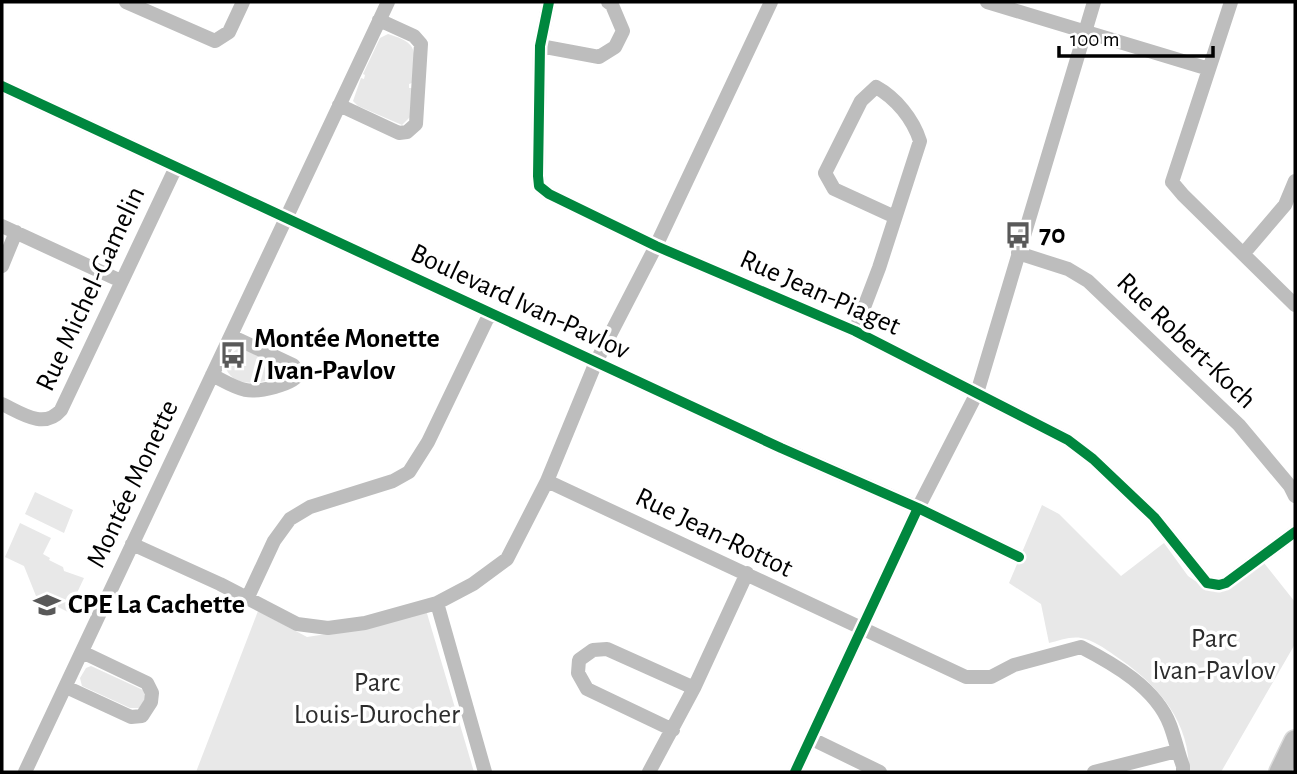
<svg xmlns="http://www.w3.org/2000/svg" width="1297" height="774" viewBox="0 0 1297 774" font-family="'Alegreya Sans',sans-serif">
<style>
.green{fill:#e8e8e8}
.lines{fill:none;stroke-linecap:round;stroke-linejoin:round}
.highway-casing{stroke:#dbdbdb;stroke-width:24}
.minor{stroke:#bdbdbd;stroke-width:14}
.highway{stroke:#bdbdbd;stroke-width:21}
.cycleway-casing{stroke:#fff;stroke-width:15}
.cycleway{stroke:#00873e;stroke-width:10}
.labels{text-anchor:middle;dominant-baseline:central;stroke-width:7;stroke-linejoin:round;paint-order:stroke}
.poi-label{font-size:28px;font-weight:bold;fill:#000;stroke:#fff;text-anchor:start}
.street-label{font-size:28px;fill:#000;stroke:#fff}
.park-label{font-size:28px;fill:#2c2c2c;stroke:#fff}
</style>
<rect width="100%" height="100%" fill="#fff"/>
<!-- green -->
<path class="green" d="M388,34C422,44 414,53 412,83L409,84V88H412L410,117L402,125L358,106L353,101L361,78L364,79L365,75L363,74L380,38Z
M237,349H243L289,371L290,373L271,379L270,376L267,377L269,380C254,384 234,386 226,369L229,359L233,361L236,356L232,353Z
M35,492L73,510L64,533L25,514Z
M1042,505L1059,514L1121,576L1164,543L1188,576L1207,589L1264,563L1295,602V644L1221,772H1189C1190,719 1155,682 1114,655C1104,648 1093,640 1081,638C1071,636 1058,641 1049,643L1041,604L1009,583Z
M20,523L51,538L43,554L50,558L49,560L63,567L64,571L84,578L68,612L36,596L24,566L5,557Z
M426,610L474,772H196L258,611L307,637L366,628Z
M91,666L143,690L145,694V700L139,708H130L82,686L80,678L86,668Z"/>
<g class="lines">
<defs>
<path id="highway" d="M1280,772L1295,741"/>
</defs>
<!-- highway casing -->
<use href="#highway" class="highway-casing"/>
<!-- minor -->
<path class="minor" d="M126,2L215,41L229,32L243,2
M549,2L540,46L538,176L539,186L549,194L656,246L855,331L1068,440L1093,459L1154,517L1207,583L1219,585L1226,583L1295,532
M987,2L1209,69
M1231,2L1172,182L1183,195L1295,305
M540,46L599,57L615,47L623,31L612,5L608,2
M2,86L781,448L918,508L1019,557
M339,105L399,133L407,132L416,124L421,44L414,36L379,20
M2,226L121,281
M1018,253L1068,269L1088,281L1239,425L1290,486L1295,496
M1244,253L1285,205L1295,181
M2,266L16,232
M855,331L879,268L920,141C913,119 896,98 876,87L861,101L825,173L834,189L895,217
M212,375C239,389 245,395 275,387C283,384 289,383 295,378L297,371L293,365L231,336
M2,404C21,413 44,430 61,410L176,167
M547,481L966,677H991L1014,665L1081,647C1114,664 1156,688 1170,725C1175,738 1178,753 1183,766V772
M132,544L220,584L297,624L328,628L365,623L437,603L473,584L507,559L547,481L596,362L656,246L771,2
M247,599L274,541L290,519L310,507L393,481L409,472L428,442L490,313
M437,603L485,772
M66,687L131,717L142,716L151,702L152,693L147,683L82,652
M673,730L587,689L578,673L579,660L593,650L607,649L694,688
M812,739L880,772
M25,772L388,2
M649,772L694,688L747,573
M795,772L918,508L977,393L1094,2
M1094,772L1177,751"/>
<!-- highway -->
<use href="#highway" class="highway"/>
<defs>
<path id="cycleway" d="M549,2L540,46L538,176L539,186L549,194L656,246L855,331L1068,440L1093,459L1154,517L1207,583L1219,585L1226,583L1295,532
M2,86L781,448L918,508L1019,557
M795,772L918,508"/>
</defs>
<!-- cycleway casing -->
<use href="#cycleway" class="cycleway-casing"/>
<!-- cycleway -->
<use href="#cycleway" class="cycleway"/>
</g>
<!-- icons -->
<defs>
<symbol id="bus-bare" viewBox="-9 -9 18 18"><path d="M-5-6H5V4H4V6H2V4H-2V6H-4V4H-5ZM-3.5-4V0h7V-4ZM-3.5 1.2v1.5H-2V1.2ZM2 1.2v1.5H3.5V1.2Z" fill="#595959" stroke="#fff" stroke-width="2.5" paint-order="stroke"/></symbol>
<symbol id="school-bare" viewBox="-9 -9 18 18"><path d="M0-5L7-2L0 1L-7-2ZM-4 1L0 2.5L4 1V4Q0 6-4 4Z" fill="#595959" stroke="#fff" stroke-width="2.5" paint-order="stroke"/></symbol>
</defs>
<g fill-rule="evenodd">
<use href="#bus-bare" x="999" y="216" width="38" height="38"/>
<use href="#bus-bare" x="214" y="336" width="38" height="38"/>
<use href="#school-bare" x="28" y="586" width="38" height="38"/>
</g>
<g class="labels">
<!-- poi labels -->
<g class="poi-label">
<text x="1039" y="235">70</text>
<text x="254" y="339">Montée Monette<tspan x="254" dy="32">/ Ivan-Pavlov</tspan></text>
<text x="68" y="605">CPE La Cachette</text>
</g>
<!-- street labels -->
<g class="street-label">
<text transform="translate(91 289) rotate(-65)">Rue Michel-Gamelin</text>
<text transform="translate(820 293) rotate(24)">Rue Jean-Piaget</text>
<text transform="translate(520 302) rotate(25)">Boulevard Ivan-Pavlov</text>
<text transform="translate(1186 341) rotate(44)">Rue Robert-Koch</text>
<text transform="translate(133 484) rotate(-65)">Montée Monette</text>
<text transform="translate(714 533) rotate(26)">Rue Jean-Rottot</text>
</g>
<!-- park labels -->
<g class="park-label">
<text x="1214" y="639">Parc<tspan x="1214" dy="32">Ivan-Pavlov</tspan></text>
<text x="377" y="683">Parc<tspan x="377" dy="32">Louis-Durocher</tspan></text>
</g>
</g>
<!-- border -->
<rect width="1297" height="774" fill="none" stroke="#000000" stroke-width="7"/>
<!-- scale -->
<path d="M1059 46v10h154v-10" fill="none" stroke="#000000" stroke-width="3.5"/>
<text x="1070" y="46" font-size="21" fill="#000000" stroke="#ffffff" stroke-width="5" paint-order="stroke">100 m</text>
</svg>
